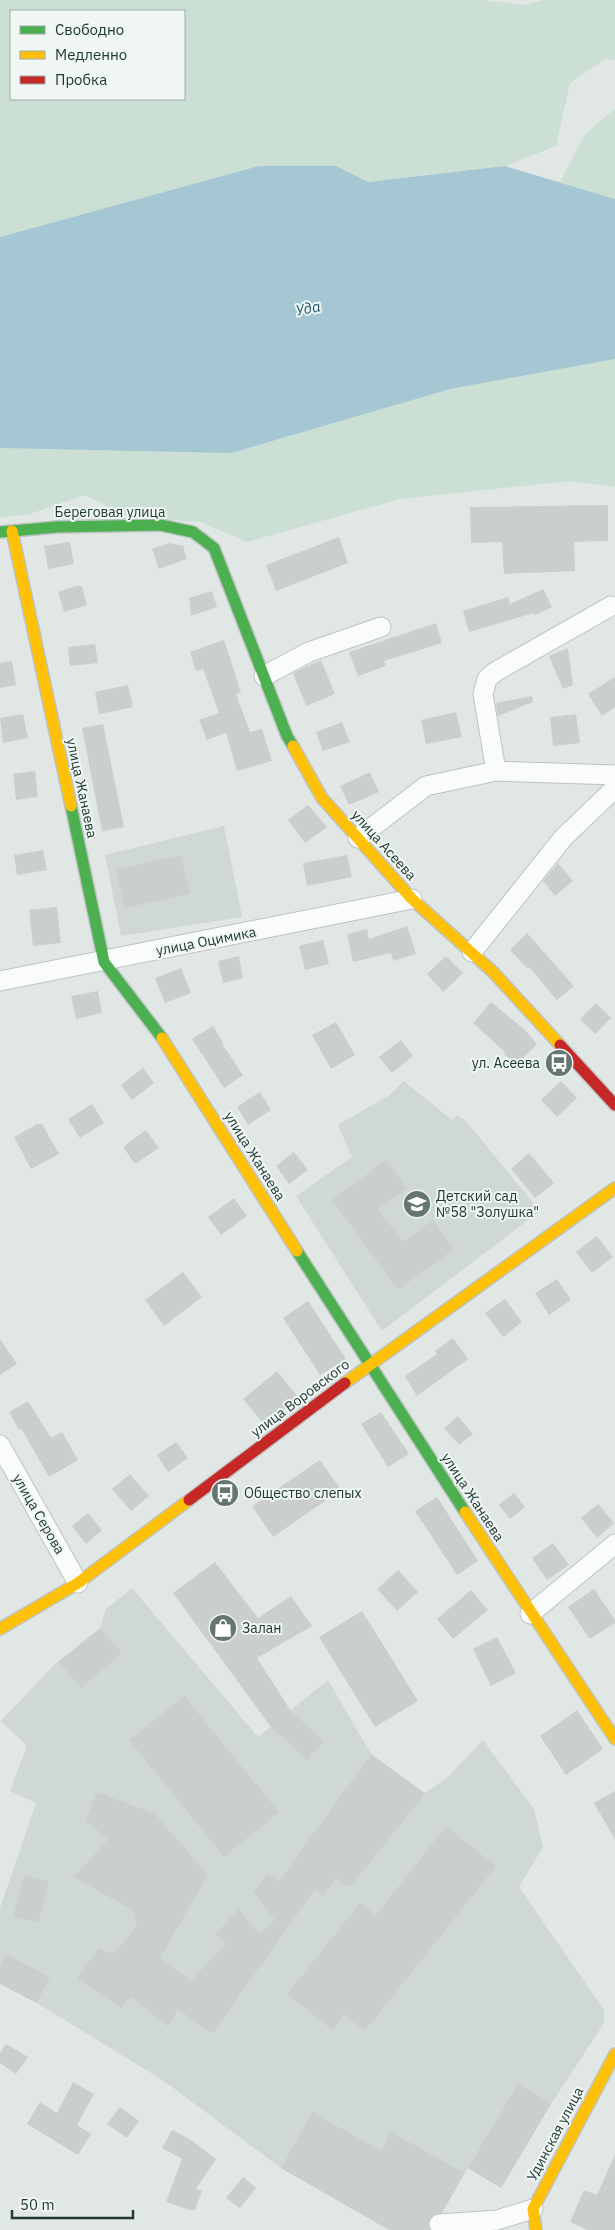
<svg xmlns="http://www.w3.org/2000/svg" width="615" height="2230" viewBox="0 0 615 2230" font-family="'IBM Plex Sans',sans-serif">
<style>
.built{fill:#cfd8d5}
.green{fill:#cbdfd4;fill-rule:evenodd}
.water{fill:#a4c7d3}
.building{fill:#cacfce}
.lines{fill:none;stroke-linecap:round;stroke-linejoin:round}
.street-casing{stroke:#bec3c2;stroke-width:21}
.fast-casing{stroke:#bec4c2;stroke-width:14}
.slow-casing{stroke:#bec4c2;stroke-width:14}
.jam-casing{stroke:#bec4c2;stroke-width:14}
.street{stroke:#fafbfb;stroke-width:19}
.fast{stroke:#4caf50;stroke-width:11}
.slow{stroke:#ffc107;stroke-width:11}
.jam{stroke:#c62828;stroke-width:11}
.labels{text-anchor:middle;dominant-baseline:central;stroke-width:4;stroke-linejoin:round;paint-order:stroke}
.street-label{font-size:14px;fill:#213834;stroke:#eff6f3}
.poi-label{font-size:14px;fill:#213834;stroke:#eff6f3;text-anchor:start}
.water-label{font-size:15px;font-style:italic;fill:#20586f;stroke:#eff6f3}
</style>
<rect width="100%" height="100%" fill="#e1e7e5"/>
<!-- built -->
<path class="built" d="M224,826L242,917L121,936L105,855Z
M404,1081L452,1120L457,1115L465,1120L540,1211L382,1331L296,1196L352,1157L338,1125L388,1096Z
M132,1588L258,1737L328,1680L371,1754L425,1793L447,1778L483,1740L534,1809L543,1847L519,1887L604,2010V2023L551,2104L501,2188L468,2168L432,2230H389L281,2168L164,2081L37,2003L0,1984V1908L36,1803L10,1791L27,1746L1,1721L54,1665L100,1628L106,1609Z"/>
<!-- green -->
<path class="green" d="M0,0H481L527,5L543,0H615V60L605,59L570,83L556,146L505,166L368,182L336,166H259L0,237ZM11,11H184V99H11Z
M615,109V199L560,182L585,134Z
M615,359V487L570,481L400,499L247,542L201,522L131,517L84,495L30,514L0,518V448L108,449Z"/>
<!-- water -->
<path class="water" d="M259,166H336L368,182L505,166L615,199V359L450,389L231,453L0,448V237Z"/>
<!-- building -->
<path class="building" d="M608,505V541L574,542L575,571L504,574L502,542L471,543L470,507Z
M339,537L348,563L276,591L266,565Z
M70,542L74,564L48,569L44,546Z
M169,543L183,546L187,559L159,569L152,549Z
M76,586H82L87,605L64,612L58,592Z
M543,589L552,607L535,615L534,613L469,632L463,611L508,597L510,604Z
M212,591L217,607L191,616L189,598Z
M436,623L442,643L384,661L386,666L358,676L349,652Z
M224,640L241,692L236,694L250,732L262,729L272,761L237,771L226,733L207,740L199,720L219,713L203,669L196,671L190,652Z
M95,644L98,663L70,666L68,647Z
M568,648L573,685L563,689L549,656Z
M321,660L335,694L306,706L293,673Z
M12,661L16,685L0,688V663Z
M615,677V707L602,716L588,694Z
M128,685L133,707L99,714L95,692Z
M532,696L533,702L498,716L496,703Z
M456,712L462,737L426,744L421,720Z
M23,714L28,738L3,743L0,718Z
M576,714L580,743L553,746L550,717Z
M342,722L350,742L323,751L316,732Z
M103,724L124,827L102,831L82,728Z
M35,771L38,797L16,800L13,774Z
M370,772L379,792L349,805L340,786Z
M308,805L327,827L305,843L288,820Z
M43,850L47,870L17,875L14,855Z
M181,855L190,894L124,908L116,870Z
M347,855L352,877L307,886L303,863Z
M558,863L573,881L555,896L543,881Z
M57,907L61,943L33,946L29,910Z
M407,926L416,954L393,961L391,953L353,962L347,934L367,929L369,939Z
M527,933L574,986L557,1000L529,967L528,969L510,950Z
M323,940L329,964L305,970L299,946Z
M239,956L243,978L223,983L218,961Z
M446,956L463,973L443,992L427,974Z
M181,968L191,993L165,1003L155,978Z
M98,991L102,1013L76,1019L71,996Z
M491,1002L525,1030L537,1044L516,1065L503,1053L505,1052L473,1023Z
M596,1003L611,1018L595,1034L580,1019Z
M336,1022L355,1055L331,1069L312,1035Z
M213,1026L223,1043L222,1044L243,1075L224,1088L192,1039Z
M401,1040L413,1056L392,1073L379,1057Z
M143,1068L154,1083L132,1100L121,1085Z
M561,1081L577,1098L557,1117L541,1100Z
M260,1092L271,1110L248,1125L237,1107Z
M92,1104L104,1123L80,1138L68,1119Z
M37,1124H42L59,1154L31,1169L14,1137Z
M146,1130L159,1148L135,1164L123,1147Z
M294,1152L308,1170L289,1184L276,1166Z
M529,1153L554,1183L535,1198L511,1169Z
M386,1160L407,1188L378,1209L403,1242L433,1220L454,1249L398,1290L332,1200Z
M234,1198L247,1216L221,1235L208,1217Z
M597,1236L613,1257L592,1273L576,1252Z
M183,1272L202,1297L164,1326L145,1300Z
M557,1279L571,1300L549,1315L535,1293Z
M505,1299L522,1322L503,1337L485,1313Z
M308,1301L346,1359L320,1375L283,1318Z
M453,1338L468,1359L417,1396L405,1376L437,1354L435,1351Z
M0,1339L17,1364L0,1375Z
M277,1371L299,1398L264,1424L243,1399Z
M28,1401L51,1438L62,1432L78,1460L49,1477L21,1428L19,1430L9,1412Z
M381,1412L409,1454L388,1467L361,1424Z
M458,1416L473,1434L459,1445L444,1428Z
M176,1442L188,1458L168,1472L157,1455Z
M320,1460L341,1490L273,1537L252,1506Z
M130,1474L149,1496L131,1511L112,1489Z
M514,1493L525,1507L510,1519L499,1505Z
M437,1497L478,1561L457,1575L415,1511Z
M598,1504L614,1523L597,1538L581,1518Z
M88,1513L102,1530L86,1544L72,1526Z
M553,1543L569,1565L547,1580L532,1558Z
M215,1562L258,1618L291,1596L312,1626L257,1658L291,1711L324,1741L307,1760L271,1727L173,1593Z
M398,1570L418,1592L397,1611L377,1589Z
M594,1589L615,1620V1623L590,1639L568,1607Z
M471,1590L488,1610L453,1639L437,1619Z
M362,1611L418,1701L375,1727L319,1637Z
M100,1628L122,1653L81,1688L59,1662Z
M497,1637L516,1673L491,1686L473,1649Z
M184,1696L279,1812L224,1857L129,1740Z
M577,1710L603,1749L566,1775L540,1736Z
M371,1754L425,1794L350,1887L336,1879L323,1896L315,1889L212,2034L178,2009L168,2027L131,1996L121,2008L77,1979L99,1948L114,1954L137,1925L132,1910L74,1877L108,1839L86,1821L97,1792L155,1814L208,1875L160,1958L191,1981L226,1943L215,1935L238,1909L259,1933L275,1920L253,1892L268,1875L279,1881Z
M615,1791V1840L594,1803Z
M446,1826L496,1866L365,2031L344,2015L332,2030L287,1994L360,1903L376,1915Z
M24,1875L49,1882L38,1923L13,1917Z
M6,1954L50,1977L37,2003L0,1984V1965Z
M6,2044L28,2057L16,2074L0,2063V2053Z
M73,2082L94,2094L77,2125L91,2134L78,2155L27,2124L40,2102L57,2113Z
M518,2084L551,2104L501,2188L468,2168Z
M120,2107L139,2121L127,2138L107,2124Z
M312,2112L381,2151L391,2132L464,2173L442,2213L433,2214L429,2219L430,2230H389L281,2168Z
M172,2130L191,2140L216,2159L196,2189L202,2191L195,2210H190L166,2202L182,2159L162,2148Z
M615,2154V2230H588L570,2222L584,2190L597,2195Z
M243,2177L256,2188L240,2208L226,2198Z"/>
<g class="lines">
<defs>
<path id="street" d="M264,676L309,652L381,627
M496,771L483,694L487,679L495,672L611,606
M358,838L426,786L496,771L615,775
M472,952L563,838L615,788
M0,981L412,899
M0,1445L78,1583
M530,1614L615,1544
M439,2224L497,2220L533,2209"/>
<path id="fast" d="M0,532L57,527L160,525L193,532L214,548L287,736L293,746
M71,806L104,962L162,1038
M297,1251L465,1512"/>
<path id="slow" d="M12,531L71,806
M293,746L322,798L412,899L493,972L560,1045
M162,1038L297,1251
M345,1383L615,1188
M465,1512L615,1739
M0,1629L78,1583L189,1500
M536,2230L533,2209L615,2054"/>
<path id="jam" d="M560,1045L615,1105
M189,1500L345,1383"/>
</defs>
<!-- street casing -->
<use href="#street" class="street-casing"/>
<!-- fast casing -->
<use href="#fast" class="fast-casing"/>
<!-- slow casing -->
<use href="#slow" class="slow-casing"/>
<!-- jam casing -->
<use href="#jam" class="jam-casing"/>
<!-- street -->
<use href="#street" class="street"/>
<!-- fast -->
<use href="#fast" class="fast"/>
<!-- slow -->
<use href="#slow" class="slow"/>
<!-- jam -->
<use href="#jam" class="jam"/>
</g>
<!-- icons -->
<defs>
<symbol id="bus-disc" viewBox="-11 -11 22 22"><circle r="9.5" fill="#647572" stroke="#eff6f3"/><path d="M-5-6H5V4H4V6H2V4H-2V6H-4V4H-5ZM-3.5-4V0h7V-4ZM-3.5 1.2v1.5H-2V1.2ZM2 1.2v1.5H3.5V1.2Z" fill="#fff"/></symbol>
<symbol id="school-disc" viewBox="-11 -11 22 22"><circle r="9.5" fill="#647572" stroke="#eff6f3"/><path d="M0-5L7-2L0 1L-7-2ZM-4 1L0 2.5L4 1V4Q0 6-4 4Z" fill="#fff"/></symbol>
<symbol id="shop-disc" viewBox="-11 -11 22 22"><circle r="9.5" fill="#647572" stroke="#eff6f3"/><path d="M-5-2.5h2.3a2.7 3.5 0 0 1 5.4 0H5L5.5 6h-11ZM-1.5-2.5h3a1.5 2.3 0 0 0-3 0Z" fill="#fff"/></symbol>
</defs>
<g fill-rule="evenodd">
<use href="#bus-disc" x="543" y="1047" width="32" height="32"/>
<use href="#school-disc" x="401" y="1188" width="32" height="32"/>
<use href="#bus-disc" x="209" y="1477" width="32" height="32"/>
<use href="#shop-disc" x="207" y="1612" width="32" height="32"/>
</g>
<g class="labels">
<!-- street labels -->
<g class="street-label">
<text x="110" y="512">Береговая улица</text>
<text transform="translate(82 788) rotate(78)">улица Жанаева</text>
<text transform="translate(384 845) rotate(48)">улица Асеева</text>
<text transform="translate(206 941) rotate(-11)">улица Оцимика</text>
<text transform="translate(255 1156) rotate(58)">улица Жанаева</text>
<text transform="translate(300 1398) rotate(-37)">улица Воровского</text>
<text transform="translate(473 1497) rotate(57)">улица Жанаева</text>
<text transform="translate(39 1514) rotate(60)">улица Серова</text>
<text transform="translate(555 2134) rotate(-62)">Удинская улица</text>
</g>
<!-- poi labels -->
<g class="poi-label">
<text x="540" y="1063" text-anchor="end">ул. Асеева</text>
<text x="436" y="1196">Детский сад<tspan x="436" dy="16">№58 "Золушка"</tspan></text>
<text x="244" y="1493">Общество слепых</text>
<text x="242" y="1628">Залан</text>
</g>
<!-- water labels -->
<g class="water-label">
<text transform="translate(308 308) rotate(-11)">Уда</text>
</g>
</g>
<!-- legend -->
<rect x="10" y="10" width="175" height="90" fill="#eff6f3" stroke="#9daaa7"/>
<rect x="20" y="26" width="25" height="8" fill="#4caf50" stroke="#9daaa7"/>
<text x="55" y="35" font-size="15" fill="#213834">Свободно</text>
<rect x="20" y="51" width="25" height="8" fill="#ffc107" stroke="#9daaa7"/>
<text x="55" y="60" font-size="15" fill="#213834">Медленно</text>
<rect x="20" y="76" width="25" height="8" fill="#c62828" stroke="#9daaa7"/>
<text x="55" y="85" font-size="15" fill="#213834">Пробка</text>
<!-- scale -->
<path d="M12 2210v8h121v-8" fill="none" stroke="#213834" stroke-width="2.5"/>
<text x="20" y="2210" font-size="15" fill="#213834" stroke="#eff6f3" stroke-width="4" paint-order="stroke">50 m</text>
</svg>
